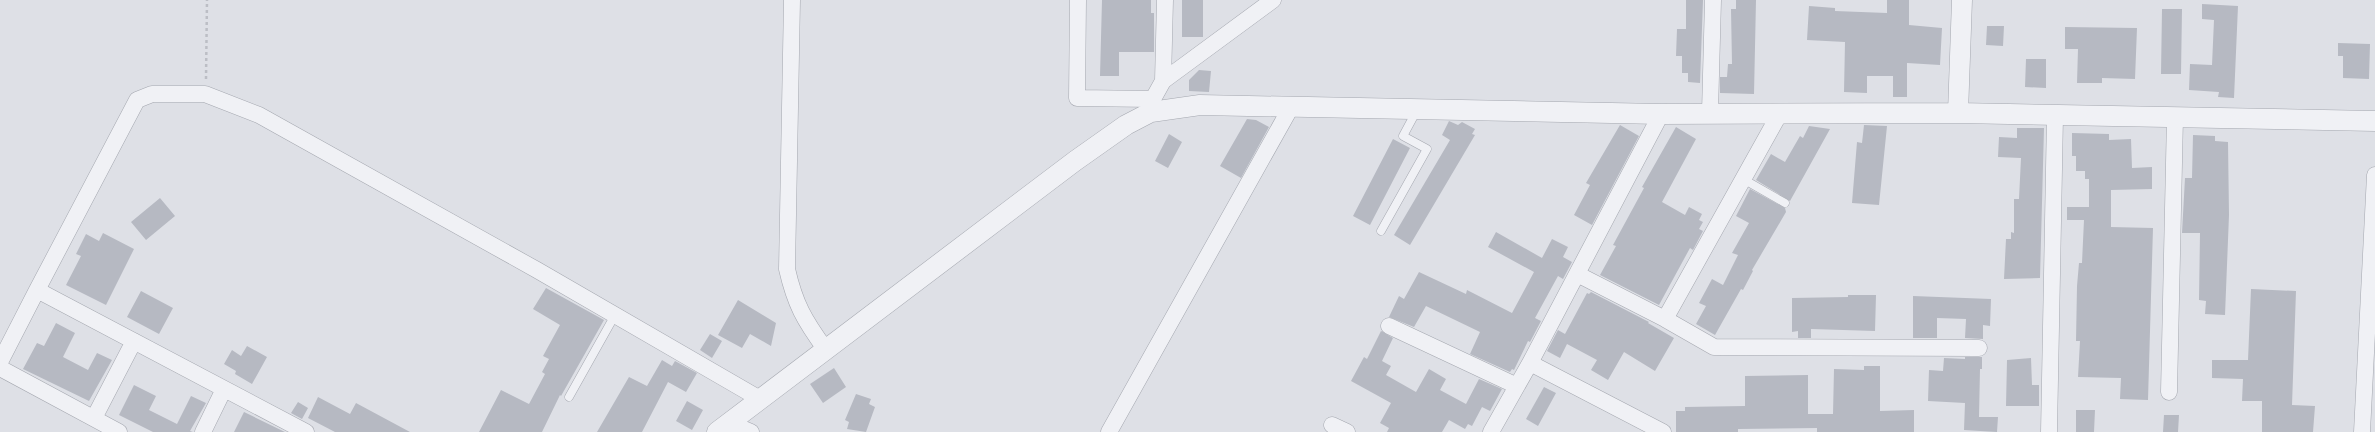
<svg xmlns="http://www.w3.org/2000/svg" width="2375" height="432" viewBox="0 0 2375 432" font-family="'PT Sans',sans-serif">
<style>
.building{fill:#b6b9c2}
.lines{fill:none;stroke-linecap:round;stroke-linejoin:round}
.service-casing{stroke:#a4a7af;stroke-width:9}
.minor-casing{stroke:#a4a7af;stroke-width:17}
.tertiary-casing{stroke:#a4a7af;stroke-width:21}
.path{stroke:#bcbec5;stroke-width:2.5;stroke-dasharray:3 3;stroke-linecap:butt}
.service{stroke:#f0f1f5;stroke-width:8}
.minor{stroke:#f0f1f5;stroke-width:16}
.tertiary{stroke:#f0f1f5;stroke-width:20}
</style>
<rect width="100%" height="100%" fill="#dee0e6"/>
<!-- building -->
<path class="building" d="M1102,0H1151V13H1154V52H1119V76H1100Z
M1182,0H1203V37H1182Z
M1686,0H1703L1700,83L1688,82V73H1682V56H1676L1677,29H1686Z
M1736,0H1756L1754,94L1720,93V77H1727L1728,64H1732L1731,9H1736Z
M1887,0H1909V25L1942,28L1940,65L1907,63V97H1893V76H1867V93L1844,92L1845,42L1807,40L1809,6L1835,8V11L1887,13Z
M2202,4L2238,6L2234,98L2218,97L2219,92L2189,90L2190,64L2212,65L2214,20L2202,19Z
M2162,9H2182L2181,74H2161Z
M1987,26H2004L2003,46L1986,45Z
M2065,27L2137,28L2135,79L2102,78V83H2077L2078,49H2065Z
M2338,43L2370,44L2369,79L2343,78V56H2338Z
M2026,59H2046V88L2025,87Z
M1199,70L1211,71L1209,92L1189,91V80Z
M1247,119L1256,120L1269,127L1241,178L1220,166Z
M1449,121L1458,125L1462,122L1475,129L1472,134L1475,135L1410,245L1394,235L1450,140L1442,135Z
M1620,125L1639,136L1592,225L1574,215L1590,185L1586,183Z
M1864,125L1887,126L1879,205L1852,203L1857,142L1862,143Z
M1809,126L1830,129L1790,201L1756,180L1771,154L1785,162L1800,136L1803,138Z
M1676,127L1696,139L1662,202L1685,215L1689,207L1702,214L1699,220L1703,222L1699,229L1703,231L1693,250L1690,248L1659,305L1600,275L1616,246L1613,245L1644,188L1642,187Z
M2017,128H2044L2040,278L2004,279L2006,239H2011V232L2014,233V199H2019L2021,158L1998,157L1999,137L2017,138Z
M2072,133L2109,134V140L2131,139L2132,168L2152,167V189L2111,190V227L2153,228L2148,400L2120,399L2121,378L2078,377L2080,341H2076L2077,286L2079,263H2082L2084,220H2067V207H2089V179H2085V171H2076V156H2072Z
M1169,134L1182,142L1168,168L1155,161Z
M2193,135L2215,136V141L2228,142L2229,215L2225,315L2205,314L2206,301L2199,300L2200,233H2182L2185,178H2192Z
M1393,139L1410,148L1370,225L1353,216Z
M1750,189L1785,208L1786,212L1752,270L1753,271L1743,290L1741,289L1715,335L1696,324L1706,306L1699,303L1712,279L1723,285L1738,255L1732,253L1749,223L1736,216Z
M160,198L175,216L146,240L131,222Z
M1496,232L1542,258L1552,239L1568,247L1563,257L1572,262L1563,279L1558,276L1535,318L1541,321L1530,342L1528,341L1514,370L1512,369L1510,372L1470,354L1480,332L1426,306L1414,327L1389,317L1399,296L1404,299L1419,272L1466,294L1467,290L1512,313L1534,272L1488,247Z
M103,233L134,249L106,305L66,285L81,256L76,254L86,234L99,241Z
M546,288L604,320L561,396L560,395L542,432H479L501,390L529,404L545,374L542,372L549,359L543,356L560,325L533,309Z
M2251,289L2296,291L2292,405L2315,406L2313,432H2262V401H2242L2243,379L2212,378V360H2248Z
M141,291L173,308L159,334L127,317Z
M1591,292L1649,322L1648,323L1674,338L1655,371L1624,352L1608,380L1591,370L1597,360L1567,344L1560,358L1547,351L1558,330L1565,334L1587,293L1589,294Z
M1848,295H1876L1875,331L1811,329V338H1798V331L1792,332V298L1848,297Z
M1913,296L1991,299L1990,326L1983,325V339L1965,338L1966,319L1937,318V338H1913Z
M738,300L776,323L771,346L750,334L742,348L718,335Z
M56,323L75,333L63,357L88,370L97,353L112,360L89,401L23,369L37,343L44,346Z
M1381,331L1393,338L1382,361L1391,366L1386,375L1416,392L1429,369L1446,379L1440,390L1466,404L1479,379L1502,389L1490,411L1482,407L1472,426L1468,424L1465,429L1449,420L1442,432H1387L1389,428L1380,423L1391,403L1351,381L1364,357L1367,359Z
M710,334L722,341L712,358L700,350Z
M247,346L267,357L252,384L235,374L236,371L224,364L232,350L241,356Z
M1965,357H1982V369H1980L1979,417H1998L1997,432L1964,430L1965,403L1928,401L1929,370L1943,371L1944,358L1965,359Z
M2031,358L2032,385H2039V406H2006L2007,360Z
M662,360L672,366L675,361L697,373L686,392L668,382L642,432H597L629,377L647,386Z
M1864,366H1880V411L1914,410V432H1817V428L1738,429V432H1676V411H1685V407L1745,406V376L1808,375V414H1833L1834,369L1864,370Z
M834,368L846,387L823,403L810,384Z
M134,385L156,396L149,410L177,424L191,396L206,403L190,431L193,432H153L119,415Z
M1544,387L1556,393L1538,426L1526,419Z
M856,394L871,399L869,404L875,407L866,432L847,429L849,422L845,420Z
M318,397L350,414L356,403L410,432H335L308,418Z
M687,401L703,410L692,430L676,421Z
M298,402L308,408L302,419L291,413Z
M2076,410H2095L2094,432H2076Z
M244,412L285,432H234Z
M2164,415H2179L2178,432H2163Z"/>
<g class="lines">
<defs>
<path id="service" d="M1743,179L1785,203
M1381,231L1427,149L1403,136L1417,110
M569,397L615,315"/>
<path id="minor" d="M792,0L787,269C795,304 804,320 826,350
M1078,0L1077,98L1153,99
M1163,81L1165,0
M1151,109L1153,99L1163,81L1273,0
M1710,112L1713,0
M1780,113L1665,319L1714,347L1979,348
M1661,114L1530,363L1663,432
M1577,274L1665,319
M1389,326L1517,386
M0,362L37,290
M0,368L119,432
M2169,392L2175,117
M94,418L134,341
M730,423L751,432
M1332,425L1347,432
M203,432L224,389
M306,432L37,290L137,100L152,94H205L259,115L537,270L760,399
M1109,432L1291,107
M1491,432L1530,363
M2049,432L2055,116
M2362,432L2375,175"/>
<path id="tertiary" d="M1958,113L1962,0
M717,432L1075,161L1126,125L1151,112L1200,105L1661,114L1958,113L2375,121"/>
</defs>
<!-- service casing -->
<use href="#service" class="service-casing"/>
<!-- minor casing -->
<use href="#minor" class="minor-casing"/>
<!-- tertiary casing -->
<use href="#tertiary" class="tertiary-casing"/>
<!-- path -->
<path class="path" d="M206,79L207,0"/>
<!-- service -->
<use href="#service" class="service"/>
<!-- minor -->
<use href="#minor" class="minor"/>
<!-- tertiary -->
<use href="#tertiary" class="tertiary"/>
</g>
</svg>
